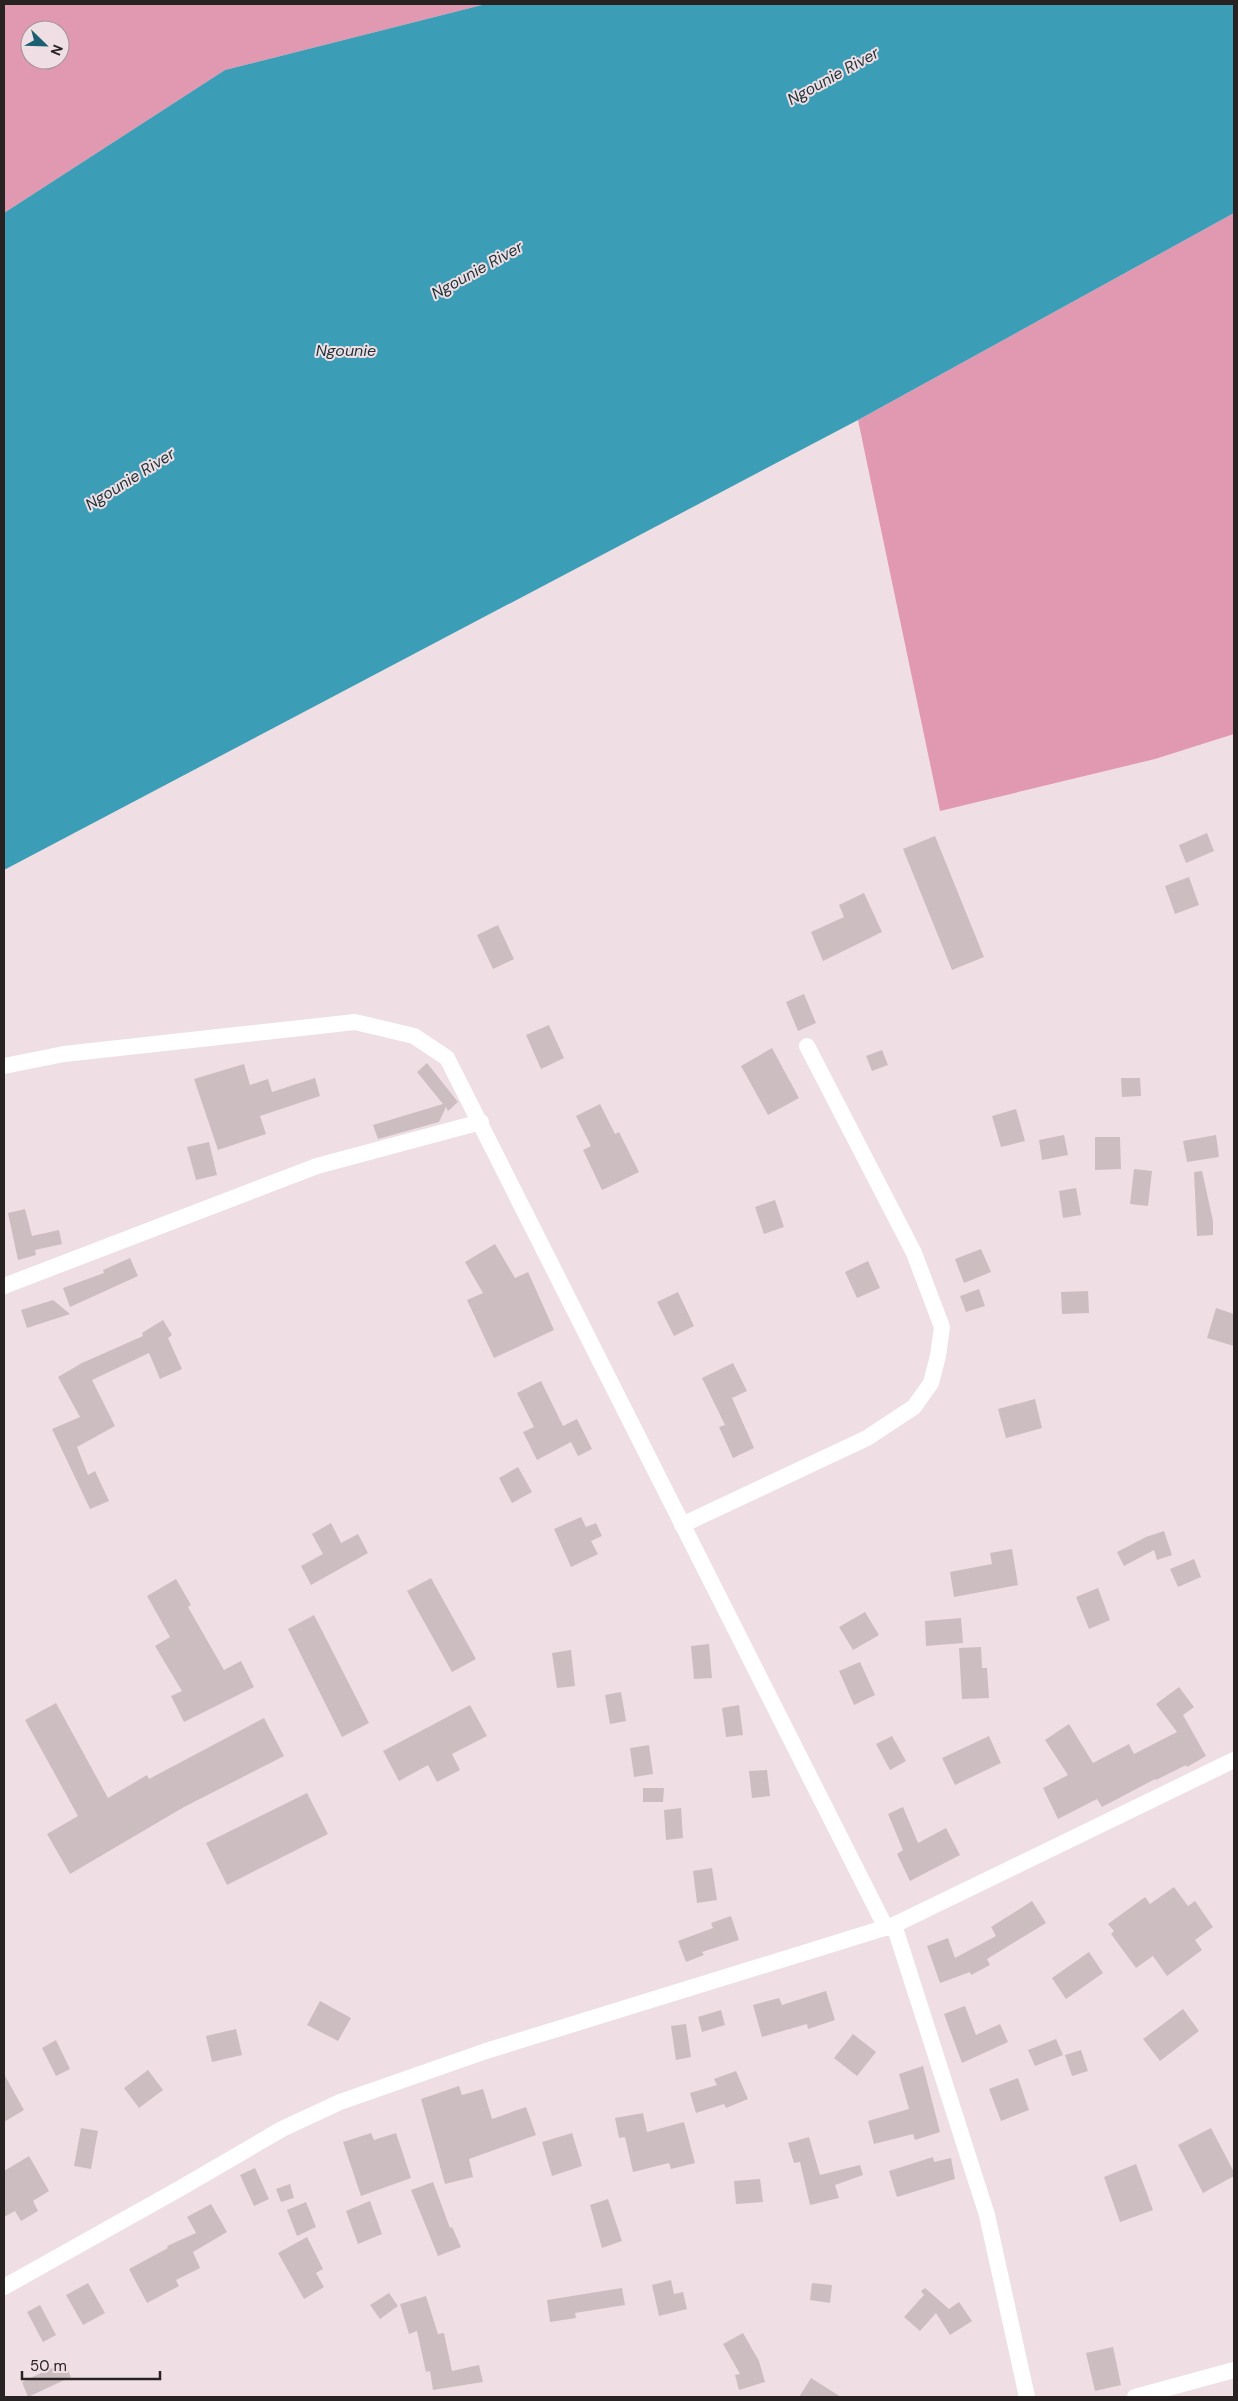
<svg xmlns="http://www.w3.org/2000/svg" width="1238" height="2401" viewBox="0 0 1238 2401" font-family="'DM Sans',sans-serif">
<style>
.green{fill:#e199b1;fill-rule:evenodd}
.water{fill:#3b9db6}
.building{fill:#ccbdc1}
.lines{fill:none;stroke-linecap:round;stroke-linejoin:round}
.minor{stroke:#fff;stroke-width:16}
.labels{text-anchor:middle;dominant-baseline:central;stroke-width:4;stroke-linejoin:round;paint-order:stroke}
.water-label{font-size:16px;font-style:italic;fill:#1c3339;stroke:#efdfe4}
</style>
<rect width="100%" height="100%" fill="#efdfe4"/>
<!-- green -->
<path class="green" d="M4,4H486L225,70L4,213ZM30,30H60V60H30Z
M1234,213V734L1155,759L940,811L858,420Z"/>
<!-- water -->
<path class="water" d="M486,4H1234V213L858,420L4,870V213L225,70Z"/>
<!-- building -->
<path class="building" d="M1207,833L1214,851L1186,863L1179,845Z
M935,836L984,957L952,970L903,849Z
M1189,877L1199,905L1175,914L1165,886Z
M864,893L882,932L823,961L811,932L844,917L839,905Z
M498,925L514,959L493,969L477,935Z
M804,994L816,1023L798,1031L786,1002Z
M549,1025L564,1058L541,1069L526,1035Z
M772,1048L799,1098L768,1115L741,1066Z
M882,1050L888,1065L872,1071L866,1056Z
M427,1063L458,1102L448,1111L446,1107L439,1122L378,1139L373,1125L443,1104L417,1072Z
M244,1064L250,1085L268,1079L272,1092L315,1078L320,1096L260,1116L266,1134L218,1150L194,1079Z
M1121,1078H1140L1141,1096L1122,1097Z
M600,1104L615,1134L619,1132L639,1172L602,1190L583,1150L591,1146L576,1116Z
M1016,1109L1025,1141L1001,1147L992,1116Z
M1064,1135L1068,1155L1042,1160L1039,1140Z
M1216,1135L1219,1157L1187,1162L1183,1141Z
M1095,1137H1120L1121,1169L1095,1170Z
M209,1142L217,1175L196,1180L187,1147Z
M1134,1169L1152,1171L1148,1206L1130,1204Z
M1202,1171L1213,1221V1235L1197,1236L1194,1172Z
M1076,1188L1081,1215L1063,1218L1059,1191Z
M775,1200L784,1227L764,1234L755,1207Z
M25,1209L32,1236L59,1230L62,1244L35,1250L36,1255L18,1260L8,1213Z
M495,1244L515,1278L528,1272L554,1330L494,1358L467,1300L483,1293L465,1262Z
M981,1249L991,1272L964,1283L955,1259Z
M130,1258L138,1276L70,1307L63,1288L104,1273L103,1270Z
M868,1261L880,1288L857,1298L845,1272Z
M979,1289L985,1306L966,1312L960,1296Z
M1088,1291L1089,1313L1062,1314L1061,1292Z
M678,1292L694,1326L674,1336L657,1302Z
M53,1300L70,1314L27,1328L21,1310Z
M1216,1308L1234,1314V1346L1207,1338Z
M163,1320L172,1335L168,1338L182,1369L160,1379L149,1353L92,1380L115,1426L77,1447L88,1475L95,1471L109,1501L90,1509L52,1429L80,1417L58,1377L82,1363L143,1336L142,1333Z
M733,1363L747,1391L732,1398L754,1448L733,1458L719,1427L725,1425L702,1378Z
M541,1381L563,1426L577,1419L592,1449L578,1456L571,1442L537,1460L523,1432L534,1427L517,1393Z
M1035,1399L1042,1428L1006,1438L998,1409Z
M518,1467L532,1492L512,1503L499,1478Z
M581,1517L586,1527L596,1523L602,1536L591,1541L598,1554L571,1567L554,1529Z
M331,1523L341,1543L358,1534L368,1553L311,1585L301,1566L323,1554L312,1534Z
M1164,1531L1172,1555L1157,1560L1154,1550L1124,1566L1117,1552L1146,1537Z
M1012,1549L1018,1585L954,1597L950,1572L992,1564L990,1553Z
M1194,1559L1201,1577L1178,1587L1170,1569Z
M431,1578L476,1659L452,1672L407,1591Z
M176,1579L191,1605L188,1607L224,1670L241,1661L254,1687L184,1722L171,1696L182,1691L155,1646L170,1637L147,1596Z
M1098,1588L1110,1620L1089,1629L1076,1597Z
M865,1612L879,1635L853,1650L839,1627Z
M314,1615L369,1723L342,1737L288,1629Z
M961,1618L963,1643L926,1646L925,1621Z
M709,1644L712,1678L694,1679L691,1646Z
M981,1647L982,1668H987L989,1698L962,1699L959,1648Z
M571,1650L575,1686L557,1688L552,1653Z
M860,1662L875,1695L854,1705L839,1671Z
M1179,1687L1194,1707L1183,1715L1206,1756L1187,1767L1186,1765L1156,1780L1155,1779L1102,1807L1097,1799L1058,1819L1043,1788L1068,1775L1045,1740L1069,1724L1093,1763L1129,1744L1134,1754L1177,1732L1156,1704Z
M621,1692L626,1721L610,1724L605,1695Z
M56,1703L108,1798L147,1775L149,1779L264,1718L284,1756L184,1807L70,1874L47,1834L78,1816L25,1720Z
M470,1705L487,1736L452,1754L460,1770L437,1782L428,1765L399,1781L383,1751Z
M739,1705L743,1735L726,1737L722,1708Z
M892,1736L906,1761L890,1770L876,1744Z
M989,1736L1001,1763L955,1785L942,1758Z
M649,1745L653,1774L634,1777L630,1748Z
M767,1770L770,1796L752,1798L749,1771Z
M643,1788H664L663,1802H643Z
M307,1793L328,1834L227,1885L206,1843Z
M903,1807L918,1843L946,1828L960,1855L910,1881L897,1854L903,1850L888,1814Z
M681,1808L683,1838L666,1840L664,1810Z
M712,1868L717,1900L697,1903L693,1871Z
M1174,1887L1188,1906L1195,1901L1213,1927L1195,1940L1202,1950L1167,1976L1153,1956L1136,1968L1111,1934L1114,1931L1108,1924L1145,1897L1150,1904Z
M1032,1901L1046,1923L987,1959L990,1965L971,1975L970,1972L940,1983L927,1946L948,1938L955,1958L996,1936L991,1927Z
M731,1916L739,1940L702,1952L704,1955L686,1962L678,1941L713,1928L711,1923Z
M1089,1952L1103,1973L1066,1999L1052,1978Z
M826,1991L835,2020L808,2029L807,2024L762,2037L753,2005L779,1998L782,2005Z
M320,2001L351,2018L338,2041L307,2025Z
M965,2006L976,2035L1000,2024L1008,2042L962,2063L944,2014Z
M1183,2009L1199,2031L1160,2061L1143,2039Z
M721,2010L725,2025L702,2032L698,2017Z
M686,2024L691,2057L676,2060L671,2026Z
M236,2029L242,2055L212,2062L206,2036Z
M853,2034L876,2052L857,2076L834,2058Z
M1056,2039L1063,2055L1035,2066L1028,2050Z
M56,2040L70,2069L56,2076L42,2048Z
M1081,2050L1088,2071L1072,2076L1065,2055Z
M923,2066L940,2132L915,2140L913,2134L874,2144L868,2121L909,2109L899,2074Z
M148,2070L163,2090L139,2108L124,2088Z
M736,2071L748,2099L726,2108L724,2104L696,2113L690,2093L717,2085L714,2079Z
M4,2074L24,2110L4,2122Z
M1018,2078L1029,2110L1001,2121L989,2089Z
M459,2086L462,2095L483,2089L492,2119L526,2107L536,2135L469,2159L473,2177L445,2184L421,2099Z
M643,2113L647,2132L684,2122L695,2163L671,2169L669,2163L633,2172L625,2137L619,2138L615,2118Z
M81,2128L98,2131L91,2169L74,2166Z
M1211,2128L1234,2172V2176L1203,2193L1178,2145Z
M371,2133L374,2140L396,2133L411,2178L361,2196L343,2142Z
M572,2133L582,2166L552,2176L542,2142Z
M809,2137L820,2175L860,2165L863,2175L835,2185L839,2198L810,2205L800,2162L794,2163L788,2143Z
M29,2156L49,2191L33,2201L38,2211L21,2221L15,2211L4,2217V2171Z
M933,2157L934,2162L951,2158L955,2179L897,2197L889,2171Z
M1136,2164L1153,2210L1120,2222L1104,2177Z
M255,2168L269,2199L254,2206L240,2175Z
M760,2179L763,2202L736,2204L734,2181Z
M433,2182L450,2228L452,2227L461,2247L438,2256L411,2190Z
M290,2184L294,2198L281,2202L276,2189Z
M608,2199L622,2241L602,2248L590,2205Z
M370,2201L382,2234L358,2244L346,2211Z
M306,2202L316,2227L297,2236L287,2210Z
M211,2204L227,2232L193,2252L200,2268L176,2280L179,2286L147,2303L129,2269L168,2248L167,2246L196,2233L187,2217Z
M307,2237L323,2269L316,2273L324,2287L304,2299L278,2253Z
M671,2280L674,2294L683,2292L687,2309L659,2316L652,2285Z
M88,2283L105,2313L83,2325L66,2295Z
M812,2283L832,2285L830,2303L810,2300Z
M622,2288L625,2305L575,2313L576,2318L550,2322L547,2300Z
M925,2288L949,2309L959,2302L972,2321L950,2335L936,2313L920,2331L904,2317L924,2295L921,2291Z
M389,2293L398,2306L380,2319L370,2305Z
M426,2296L438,2334L444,2333L452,2371L479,2365L483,2382L433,2390L430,2371L426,2372L417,2331L409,2334L400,2304Z
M40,2305L56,2335L43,2342L27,2312Z
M743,2333L759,2361L765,2382L739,2390L735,2375L740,2374L723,2344Z
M1113,2347L1121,2385L1095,2391L1086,2353Z
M64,2362L71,2377L28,2397L22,2382Z
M811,2378L841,2397H799Z"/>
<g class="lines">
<!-- minor -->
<path class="minor" d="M4,1066L64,1054L355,1022L414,1036L447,1058L886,1928
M4,1286L317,1166L481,1122
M682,1525L867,1438L914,1407L931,1383L938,1356L942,1327L914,1253L807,1046
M894,1925L987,2215L1027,2397
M4,2287L179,2189L282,2129L340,2102L486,2051L894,1925L1234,1760
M1135,2397L1234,2370"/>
</g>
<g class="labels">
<!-- water labels -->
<g class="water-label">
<text transform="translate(833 76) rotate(-29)">Ngounie River</text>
<text transform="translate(477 270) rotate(-29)">Ngounie River</text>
<text x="346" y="350">Ngounie</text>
<text transform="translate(130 479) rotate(-32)">Ngounie River</text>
</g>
</g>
<!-- border -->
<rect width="1238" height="2401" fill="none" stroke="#282223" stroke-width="10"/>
<!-- north arrow -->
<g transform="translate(45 45) rotate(113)"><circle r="24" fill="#efdfe4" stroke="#9f9397"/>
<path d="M0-4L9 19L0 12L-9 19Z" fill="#1b6072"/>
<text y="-8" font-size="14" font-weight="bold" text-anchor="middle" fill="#282223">N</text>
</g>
<!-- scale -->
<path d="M22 2371v8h138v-8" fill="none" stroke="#282223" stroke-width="2.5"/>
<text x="30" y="2371" font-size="15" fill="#282223" stroke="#efdfe4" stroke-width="4" paint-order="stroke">50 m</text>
</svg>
